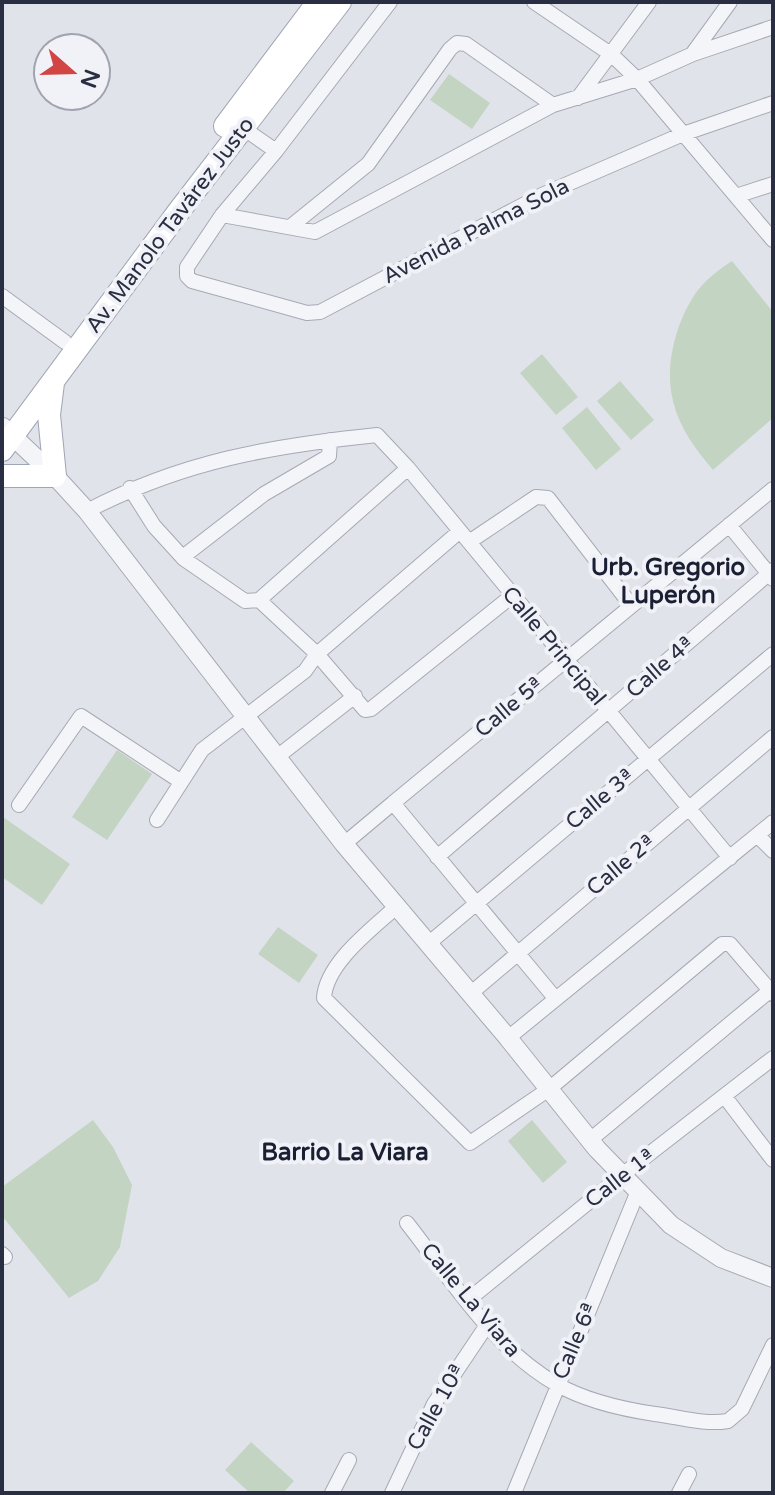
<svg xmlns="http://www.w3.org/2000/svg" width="775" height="1495" viewBox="0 0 775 1495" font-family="'Varela Round',sans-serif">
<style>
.garden{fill:#c4d4c2}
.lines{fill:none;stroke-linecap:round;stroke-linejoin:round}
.minor-casing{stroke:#a6a9b4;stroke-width:16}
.tertiary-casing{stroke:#a6a9b4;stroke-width:20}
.primary-casing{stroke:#a0a5b6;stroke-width:24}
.minor{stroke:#f4f5f8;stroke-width:14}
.tertiary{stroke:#f4f5f8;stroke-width:18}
.primary{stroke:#fff;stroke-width:22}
.labels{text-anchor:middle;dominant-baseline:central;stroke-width:8;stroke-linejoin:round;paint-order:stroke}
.street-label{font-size:22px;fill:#292e42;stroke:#f1f2f7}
.neighbourhood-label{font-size:24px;font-weight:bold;fill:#1b1f33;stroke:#f1f2f7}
</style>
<rect width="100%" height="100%" fill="#e1e3ea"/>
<!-- garden -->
<path class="garden" d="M449,74L490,103L472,129L430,100Z
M732,261L773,312V418L713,470C695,449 679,427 673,401C664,366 676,323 695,294C705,280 718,270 732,261Z
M542,354L578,397L556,415L520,373Z
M620,381L654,420L631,440L597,401Z
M587,407L621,449L596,470L562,428Z
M117,750L152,774L107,840L72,817Z
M3,817L70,864L42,905L2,877Z
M278,927L318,955L299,983L258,954Z
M93,1120L113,1147L132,1185L120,1247L98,1281L69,1298L2,1216V1187Z
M532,1120L567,1162L543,1183L508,1141Z
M251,1442L294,1481L283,1493H250L225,1470Z"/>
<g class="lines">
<defs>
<path id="minor" d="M390,2L276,151L222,215L187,267V276L192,281L307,313L320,312L542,195L683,134L773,103
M534,2L612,55L637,79L773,240
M693,53L730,2
M578,98L649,2
M243,128L276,151
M736,196L773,184
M222,215L315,232L553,105L637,79L693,54L773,27
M290,227L368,164L450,49L457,43L466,44L553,105
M2,296L65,342
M130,488L154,526L184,559L245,601L259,600L317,654L365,710L371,709L513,595
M87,511C183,461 271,446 377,435L408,468L730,858
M729,525L773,579
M469,542L536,497L548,498L631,605
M184,556L264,494L329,456L330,440
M259,600L408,468
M277,757L355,696
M393,803L773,489
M19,805L81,716L180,781
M157,820L202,750L305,671L317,654L460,531
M757,835L773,851
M344,844L393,803L555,998
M437,857L773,570
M396,907C372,929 326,963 324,998L470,1143L549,1089L722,944H730L773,994
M428,944L773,654
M470,994L773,737
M508,1038L773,822
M725,1097L773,1160
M590,1140L773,988
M407,1223C451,1279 492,1347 556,1384C586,1401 621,1409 655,1414C679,1417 704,1425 728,1421L742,1409L773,1345
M2,1254L5,1257
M468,1300L622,1175L773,1058
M332,1493L349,1460
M392,1493L434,1404L487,1325
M514,1493L638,1191
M679,1493L689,1474"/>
<path id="tertiary" d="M3,427L55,476L87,511L344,844L508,1038L597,1149L671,1225L721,1258L773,1278"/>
<path id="primary" d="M225,126L318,2
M2,450L179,211L340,2
M2,476H55L49,415L53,383"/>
</defs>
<!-- minor casing -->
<use href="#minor" class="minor-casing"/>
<!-- tertiary casing -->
<use href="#tertiary" class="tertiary-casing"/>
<!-- primary casing -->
<use href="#primary" class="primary-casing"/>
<!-- minor -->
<use href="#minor" class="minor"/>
<!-- tertiary -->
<use href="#tertiary" class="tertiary"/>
<!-- primary -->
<use href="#primary" class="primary"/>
</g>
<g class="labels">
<!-- street labels -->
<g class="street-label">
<text transform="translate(170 225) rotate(-53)">Av. Manolo Tavárez Justo</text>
<text transform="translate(476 231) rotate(-27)">Avenida Palma Sola</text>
<text transform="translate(554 646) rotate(50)">Calle Principal</text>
<text transform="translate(660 667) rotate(-41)">Calle 4ª</text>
<text transform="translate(509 707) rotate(-40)">Calle 5ª</text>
<text transform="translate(600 799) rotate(-40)">Calle 3ª</text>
<text transform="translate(621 865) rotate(-40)">Calle 2ª</text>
<text transform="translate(620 1178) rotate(-38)">Calle 1ª</text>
<text transform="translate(471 1300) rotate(50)">Calle La Viara</text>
<text transform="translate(575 1341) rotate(-67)">Calle 6ª</text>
<text transform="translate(436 1407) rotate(-61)">Calle 10ª</text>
</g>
<!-- neighbourhood labels -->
<g class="neighbourhood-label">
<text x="668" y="567">Urb. Gregorio<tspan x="668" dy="28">Luperón</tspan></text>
<text x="345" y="1152">Barrio La Viara</text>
</g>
</g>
<!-- border -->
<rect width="775" height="1495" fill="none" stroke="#292e42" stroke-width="8"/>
<!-- north arrow -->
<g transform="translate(72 72) rotate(110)"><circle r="38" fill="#f1f2f7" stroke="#a1a4af" stroke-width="2"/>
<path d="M0-6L14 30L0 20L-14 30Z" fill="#d14544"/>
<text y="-12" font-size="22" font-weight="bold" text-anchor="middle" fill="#292e42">N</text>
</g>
</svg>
